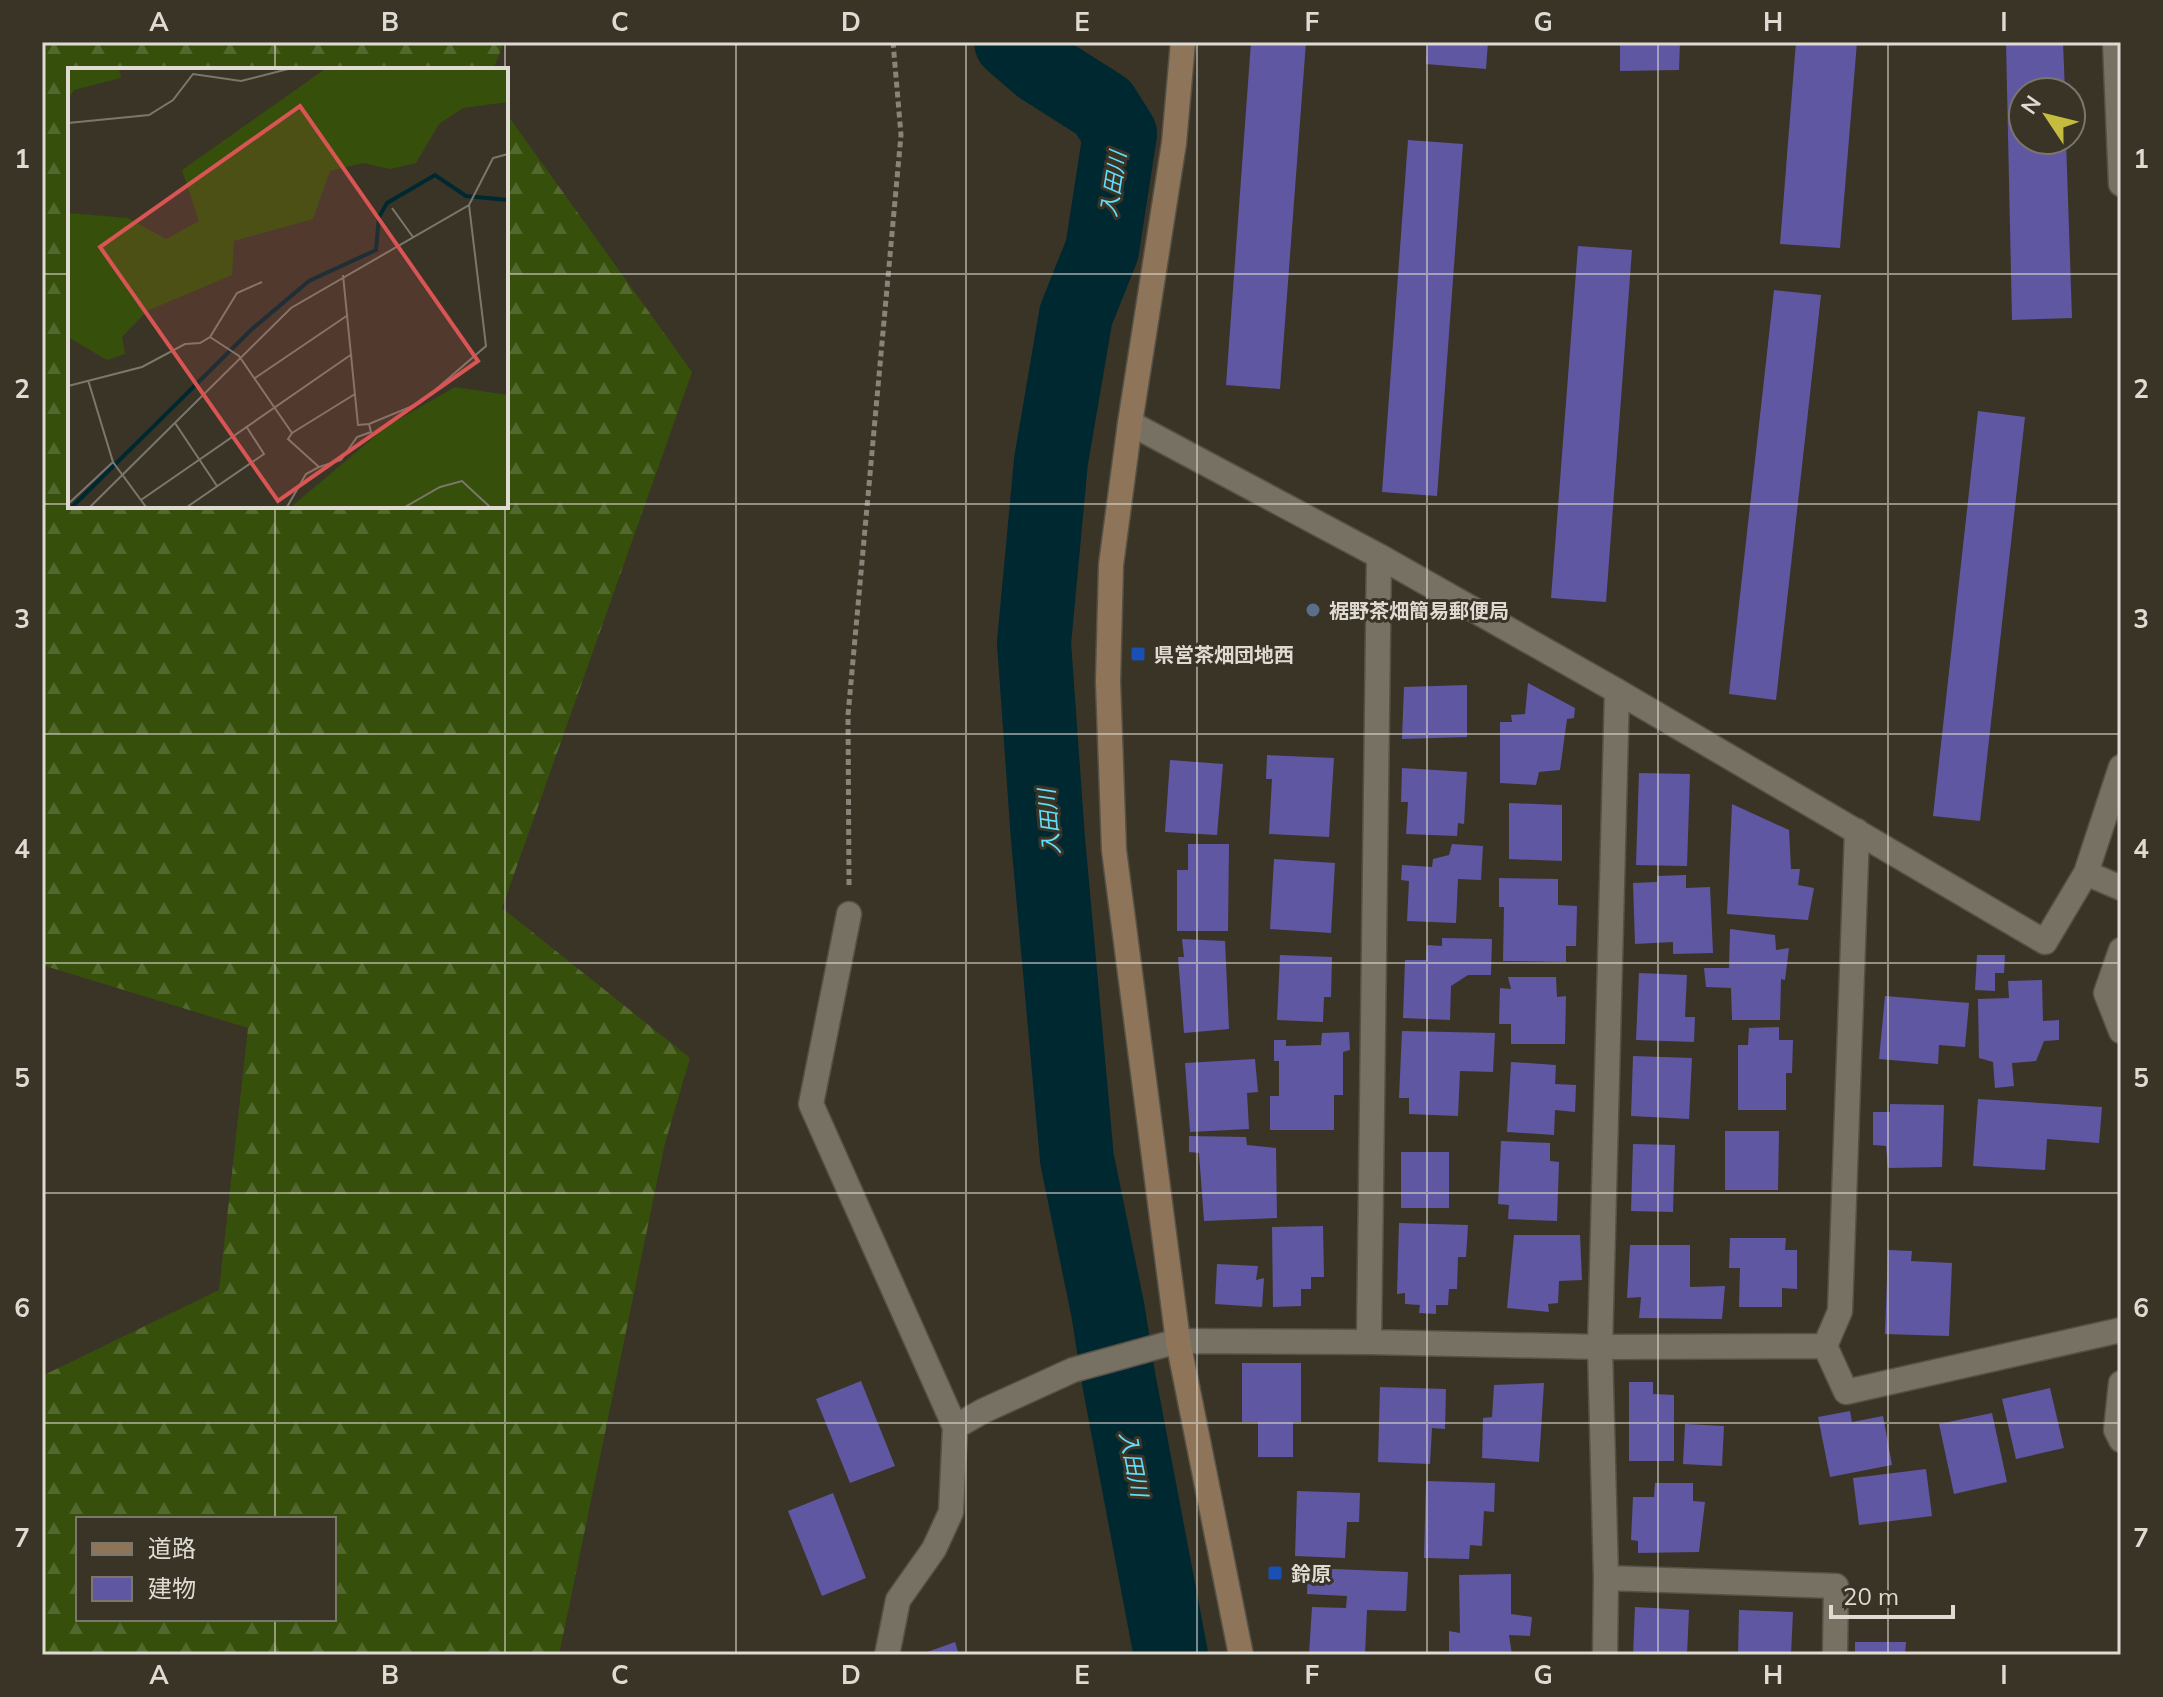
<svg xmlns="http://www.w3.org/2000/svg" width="2163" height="1697" viewBox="0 0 2163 1697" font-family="Mulish,'Noto Sans JP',sans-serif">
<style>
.forest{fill:url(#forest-firs);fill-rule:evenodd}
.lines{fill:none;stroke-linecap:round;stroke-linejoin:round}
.river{stroke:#002831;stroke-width:74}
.building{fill:#5f57a1}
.street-casing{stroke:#565146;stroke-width:27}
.secondary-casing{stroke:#565146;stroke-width:27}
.path{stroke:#898479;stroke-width:5;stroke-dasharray:6 4;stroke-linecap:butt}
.street{stroke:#777163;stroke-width:24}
.secondary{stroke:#8e7559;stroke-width:24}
.grid{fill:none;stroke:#dfdbd3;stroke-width:2;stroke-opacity:0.55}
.service-dot{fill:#5c6f8a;stroke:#3a3427;stroke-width:3}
.transit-dot{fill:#1a4fb4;stroke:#3a3427;stroke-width:3}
.labels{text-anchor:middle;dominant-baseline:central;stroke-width:6;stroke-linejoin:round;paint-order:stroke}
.poi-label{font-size:20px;font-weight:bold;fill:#dfdbd3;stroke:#3a3427;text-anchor:start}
.water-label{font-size:22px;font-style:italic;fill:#60ddfa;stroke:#3a3427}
.inset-river{fill:none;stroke:#002831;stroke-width:4}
.inset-road{fill:none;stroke:#7c776c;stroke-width:2}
.view{fill:#d85553;fill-opacity:0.15;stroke:#d85553;stroke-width:4}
.inset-edge{fill:none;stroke:#dfdbd3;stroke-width:4}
.neatline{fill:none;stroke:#dfdbd3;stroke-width:3}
.grid-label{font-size:26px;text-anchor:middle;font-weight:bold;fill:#dfdbd3}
</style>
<defs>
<pattern id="forest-firs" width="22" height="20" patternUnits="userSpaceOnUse" patternTransform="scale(2)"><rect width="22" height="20" fill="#364f0b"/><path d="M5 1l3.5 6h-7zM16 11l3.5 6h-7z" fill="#53682e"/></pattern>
</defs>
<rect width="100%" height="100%" fill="#3a3427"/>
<!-- forest -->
<path class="forest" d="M42,42H504L493,70H70V506H506V113L692,372L502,908L690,1058L665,1143L559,1655H42V1376L219,1290L248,1028L42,965ZM78,1519H334V1619H78Z"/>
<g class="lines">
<!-- river -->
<path class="river" d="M1011,42L1040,67L1103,107L1120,134L1102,250L1076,315L1051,461L1034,643L1048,839L1077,1159L1108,1311L1119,1381L1171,1655"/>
</g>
<!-- building -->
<path class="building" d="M1251,42H1306L1280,389L1226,385Z
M1427,42H1488L1486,69L1426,64Z
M1620,42H1680L1679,70L1620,71Z
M1796,42H1857L1840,248L1780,244Z
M2006,42H2063L2065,92H2023V140H2066L2072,318L2012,320Z
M1408,140L1463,144L1437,496L1382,492Z
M1578,246L1632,250L1606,602L1551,598Z
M1774,290L1821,295L1776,700L1729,694Z
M1978,411L2025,417L1980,821L1933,816Z
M1528,683L1575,708L1574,718L1567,719L1560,770L1539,772L1536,785L1500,783V722H1512L1511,715L1525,714Z
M1467,685V737L1402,739L1404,687Z
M1267,755L1334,758L1329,837L1269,834L1272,779H1266Z
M1170,760L1223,764L1217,835L1165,832Z
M1402,768L1467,772L1464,824L1458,823L1457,836L1406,834L1408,802H1401Z
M1639,773L1690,774L1687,866L1636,865Z
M1509,803L1562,805V861L1509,859Z
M1732,804L1789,830L1791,869H1800L1798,885L1814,888L1808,920L1727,914Z
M1188,844H1229L1228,931H1177V870H1188Z
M1452,844L1483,846L1481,880L1458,879L1456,923L1407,921L1409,881L1401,880L1402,865L1432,867L1433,859L1449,855Z
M1274,859L1335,863L1331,933L1270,929Z
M1686,875V888L1710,887L1713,953L1673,954V942L1635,944L1633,883L1657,882V876Z
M1499,878L1558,879V905L1577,906L1576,946H1566V962L1503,961L1504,907H1499Z
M1730,929L1775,935L1776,950L1789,948L1785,980L1781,979L1780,1020H1732L1731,988L1706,987L1704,968H1729Z
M1442,938L1492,939L1491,975H1468L1451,986L1450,1020L1403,1018L1405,960H1426L1427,945L1442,946Z
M1182,939L1225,941L1229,1029L1184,1033L1178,957H1184Z
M1280,955L1332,957L1331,997H1324L1323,1022L1277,1020Z
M1977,955H2005L2004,973H1995V991L1975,990Z
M1639,973L1687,975L1685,1017H1695L1694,1042L1636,1040Z
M1508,977H1556L1557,997L1566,996L1565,1044H1511V1024H1499L1500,988L1511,989Z
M2042,980L2043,1021L2059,1020V1040L2044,1041L2036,1061L2012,1063L2014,1086L1995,1088L1993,1062L1979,1058L1978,999L2009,998L2008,981Z
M1885,996L1969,1003L1965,1047L1939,1045L1938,1064L1879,1059Z
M1779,1027V1040H1793L1792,1073H1786V1110H1738V1045H1748L1749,1028Z
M1402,1031L1495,1033L1493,1072L1460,1071L1458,1116L1409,1114V1098H1399Z
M1349,1032L1350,1050L1343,1052V1095H1334V1130H1270V1096H1279V1061H1274V1040H1286V1046L1321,1045L1322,1033Z
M1633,1056L1692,1058L1689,1119L1631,1116Z
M1255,1059L1258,1092L1247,1093L1249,1129L1190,1132L1185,1063Z
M1511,1062L1556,1065L1555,1084L1576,1085L1575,1112L1555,1110L1554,1135L1507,1132Z
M1978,1099L2102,1107L2099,1143L2047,1139L2045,1170L1973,1166Z
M1890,1104L1944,1105L1942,1167L1888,1168L1886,1146L1873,1145V1112H1890Z
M1725,1131H1779L1778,1190H1725Z
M1189,1136L1246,1137L1247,1145L1276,1148L1277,1218L1204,1221L1199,1153L1189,1152Z
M1501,1141L1550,1143V1161L1559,1162L1557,1221L1508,1219L1509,1205L1498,1204Z
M1633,1144L1675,1145L1673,1212L1631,1211Z
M1401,1152H1449V1208H1401Z
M1399,1223L1468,1225L1466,1257H1458L1457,1289H1449L1448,1305H1436V1314L1419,1313L1420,1305L1405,1304V1293L1397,1294Z
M1323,1226L1324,1277H1311V1289H1301V1306L1273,1307L1272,1227Z
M1514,1235H1580L1582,1280L1559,1281L1558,1303L1548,1304L1549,1312L1507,1308Z
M1730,1238H1786L1785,1250H1797V1289L1782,1288V1307H1739L1740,1268H1729Z
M1630,1245H1690V1287L1725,1286L1722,1319L1639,1318L1641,1297L1627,1298Z
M1888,1250L1912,1251L1911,1261L1952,1263L1949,1336L1885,1334Z
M1217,1264L1258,1266L1256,1280L1264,1278L1262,1307L1215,1304Z
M1242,1363H1301V1422H1293V1457H1258V1422H1242Z
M861,1381L895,1466L850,1483L816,1399Z
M1629,1382H1653V1394L1674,1395V1461H1629Z
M1544,1383L1539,1462L1482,1458L1483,1418L1492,1417L1494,1385Z
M1380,1387L1446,1389L1445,1429L1432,1428L1430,1464L1378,1462Z
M2050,1388L2064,1448L2016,1459L2002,1399Z
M1850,1411L1852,1422L1883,1416L1892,1465L1830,1477L1818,1417Z
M1992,1413L2007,1482L1954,1494L1939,1424Z
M1685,1424L1724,1426L1722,1466L1683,1464Z
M1926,1469L1932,1516L1859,1525L1853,1478Z
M1426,1481L1495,1483L1494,1512L1484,1511L1482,1546L1470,1545L1469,1559L1424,1558Z
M1655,1483H1693V1501L1705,1502L1699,1552L1638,1553V1541L1631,1540L1633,1497H1654Z
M1297,1491L1360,1493L1359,1522H1347L1345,1558L1295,1556Z
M833,1493L866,1578L822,1596L788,1511Z
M1308,1568L1408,1572L1406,1611L1367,1610L1365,1655L1309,1654L1312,1607L1346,1608L1347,1596L1307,1594Z
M1511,1574V1614L1532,1617L1530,1636L1509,1635L1512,1655H1449V1631L1460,1633L1459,1575Z
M1635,1607L1689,1610L1687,1655H1633Z
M1739,1610L1793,1612L1791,1655H1738Z
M955,1642L959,1655H919Z
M1855,1642H1906L1905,1655H1855Z"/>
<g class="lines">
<defs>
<path id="street" d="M2115,42L2121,184
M1130,423L1379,556L1617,691L2045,942L2086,873L2121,767
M2086,873L2121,888
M849,914L811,1104L955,1427L951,1512L934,1549L898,1600L887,1655
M2121,950L2106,993L2121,1031
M1369,1342L1379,556
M1825,1346L1846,1392L2121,1330
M2121,1383L2116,1430L2121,1440
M955,1427L983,1411L1073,1370L1178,1341L1369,1342L1600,1347L1825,1346L1840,1311L1857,831
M1606,1578L1836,1586L1835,1655
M1605,1655L1606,1578L1600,1347L1617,691"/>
<path id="secondary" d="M1183,42L1174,143L1130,423L1111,565L1108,681L1114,850L1178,1341L1241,1655"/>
</defs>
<!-- street casing -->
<use href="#street" class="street-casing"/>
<!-- secondary casing -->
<use href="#secondary" class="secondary-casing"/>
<!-- path -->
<path class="path" d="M849,885L848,715L901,135L893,42"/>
<!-- street -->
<use href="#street" class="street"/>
<!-- secondary -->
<use href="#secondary" class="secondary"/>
</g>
<!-- grid -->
<path class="grid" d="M275,42V70M505,42V70M736,42V1655M966,42V1655M1197,42V1655M1427,42V1655M1658,42V1655M1888,42V1655M42,274H70M506,274H2121M42,504H70M506,504H2121M275,506V1519M505,506V1655M42,734H2121M42,963H2121M42,1193H2121M42,1423H2121M275,1619V1655"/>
<!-- markers -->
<circle class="service-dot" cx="1313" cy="610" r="8"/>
<g class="transit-dot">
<rect x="1130" y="646" width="16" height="16" rx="4"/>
<rect x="1267" y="1565" width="16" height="16" rx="4"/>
</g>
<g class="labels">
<!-- poi labels -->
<g class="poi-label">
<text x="1329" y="610">裾野茶畑簡易郵便局</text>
<text x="1154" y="654">県営茶畑団地西</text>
<text x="1291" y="1573">鈴原</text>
</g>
<!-- water labels -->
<g class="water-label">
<text transform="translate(1113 184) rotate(-81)">入田川</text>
<text transform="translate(1049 822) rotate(-95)">入田川</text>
<text transform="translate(1134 1464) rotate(79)">入田川</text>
</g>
</g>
<!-- overview -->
<g transform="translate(68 68)">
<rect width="440" height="440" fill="#3a3427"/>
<path d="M0,1H51L53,10L6,22L0,32ZM257,1H440V34L395,40L371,56L348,95L322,101L295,95L262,103L245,151L166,173L164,207L79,243L54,269L57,286L39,292L0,269V145L60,150L98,171L131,153L114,102ZM387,319L440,327V439H223L319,358Z" fill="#364f0b"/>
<path class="inset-river" d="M4,439L184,261L241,213L308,182L311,149L319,135L367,107L398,128L440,132"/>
<path class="inset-road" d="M0,55L81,47L105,32L125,6L173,13L220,1M324,140L345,169M275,207L290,357L301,356L352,335L418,278L401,137M142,269L171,288L224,365L287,326M187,310L280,247M20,312L45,394L78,439M0,318L74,299L117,276L132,275L142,269L169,225L194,214M107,355L149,418M251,399L273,392L289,369L303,364L301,356M73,432L284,286M0,436L45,394M22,439L223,240L401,137L425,90L440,86M119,439L196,386L178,358M219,439L238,406L251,399L220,371L224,365M337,439L372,419L394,413L422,439"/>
<path class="view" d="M232,38L410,293L210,433L32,179Z"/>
<rect width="440" height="440" class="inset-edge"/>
</g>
<!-- border -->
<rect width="2163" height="1697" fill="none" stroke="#3a3427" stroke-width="88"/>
<!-- legend -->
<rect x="76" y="1517" width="260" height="104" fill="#3a3427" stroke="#7c776c" stroke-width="2"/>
<rect x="92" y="1543" width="40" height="12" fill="#8e7559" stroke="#7c776c" stroke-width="2"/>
<text x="148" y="1557" font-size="24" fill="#dfdbd3">道路</text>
<rect x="92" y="1577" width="40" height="24" fill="#5f57a1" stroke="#7c776c" stroke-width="2"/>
<text x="148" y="1597" font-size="24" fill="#dfdbd3">建物</text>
<!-- north arrow -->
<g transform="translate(2047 116) rotate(305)"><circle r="38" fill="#3a3427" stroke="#7c776c" stroke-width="2"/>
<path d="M0-6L14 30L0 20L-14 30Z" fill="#c4bc3e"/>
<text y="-12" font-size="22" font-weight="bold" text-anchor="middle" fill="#dfdbd3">N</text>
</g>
<!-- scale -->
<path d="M1831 1605v12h122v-12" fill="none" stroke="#dfdbd3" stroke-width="4"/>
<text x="1843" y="1605" font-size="24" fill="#dfdbd3" stroke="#3a3427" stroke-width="6" paint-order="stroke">20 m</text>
<rect x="44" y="44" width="2075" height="1609" class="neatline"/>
<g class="grid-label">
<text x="159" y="31">A</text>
<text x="390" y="31">B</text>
<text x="620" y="31">C</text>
<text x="851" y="31">D</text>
<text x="1082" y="31">E</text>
<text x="1312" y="31">F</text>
<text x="1543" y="31">G</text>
<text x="1773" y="31">H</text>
<text x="2004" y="31">I</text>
<text x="22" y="168">1</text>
<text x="2141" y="168">1</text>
<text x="22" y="398">2</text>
<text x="2141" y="398">2</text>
<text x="22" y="628">3</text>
<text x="2141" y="628">3</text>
<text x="22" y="858">4</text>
<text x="2141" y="858">4</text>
<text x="22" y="1087">5</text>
<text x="2141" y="1087">5</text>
<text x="22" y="1317">6</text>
<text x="2141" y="1317">6</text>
<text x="22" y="1547">7</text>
<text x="2141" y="1547">7</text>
<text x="159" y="1684">A</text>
<text x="390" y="1684">B</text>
<text x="620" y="1684">C</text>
<text x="851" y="1684">D</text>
<text x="1082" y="1684">E</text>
<text x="1312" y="1684">F</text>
<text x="1543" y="1684">G</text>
<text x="1773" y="1684">H</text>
<text x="2004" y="1684">I</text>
</g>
</svg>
